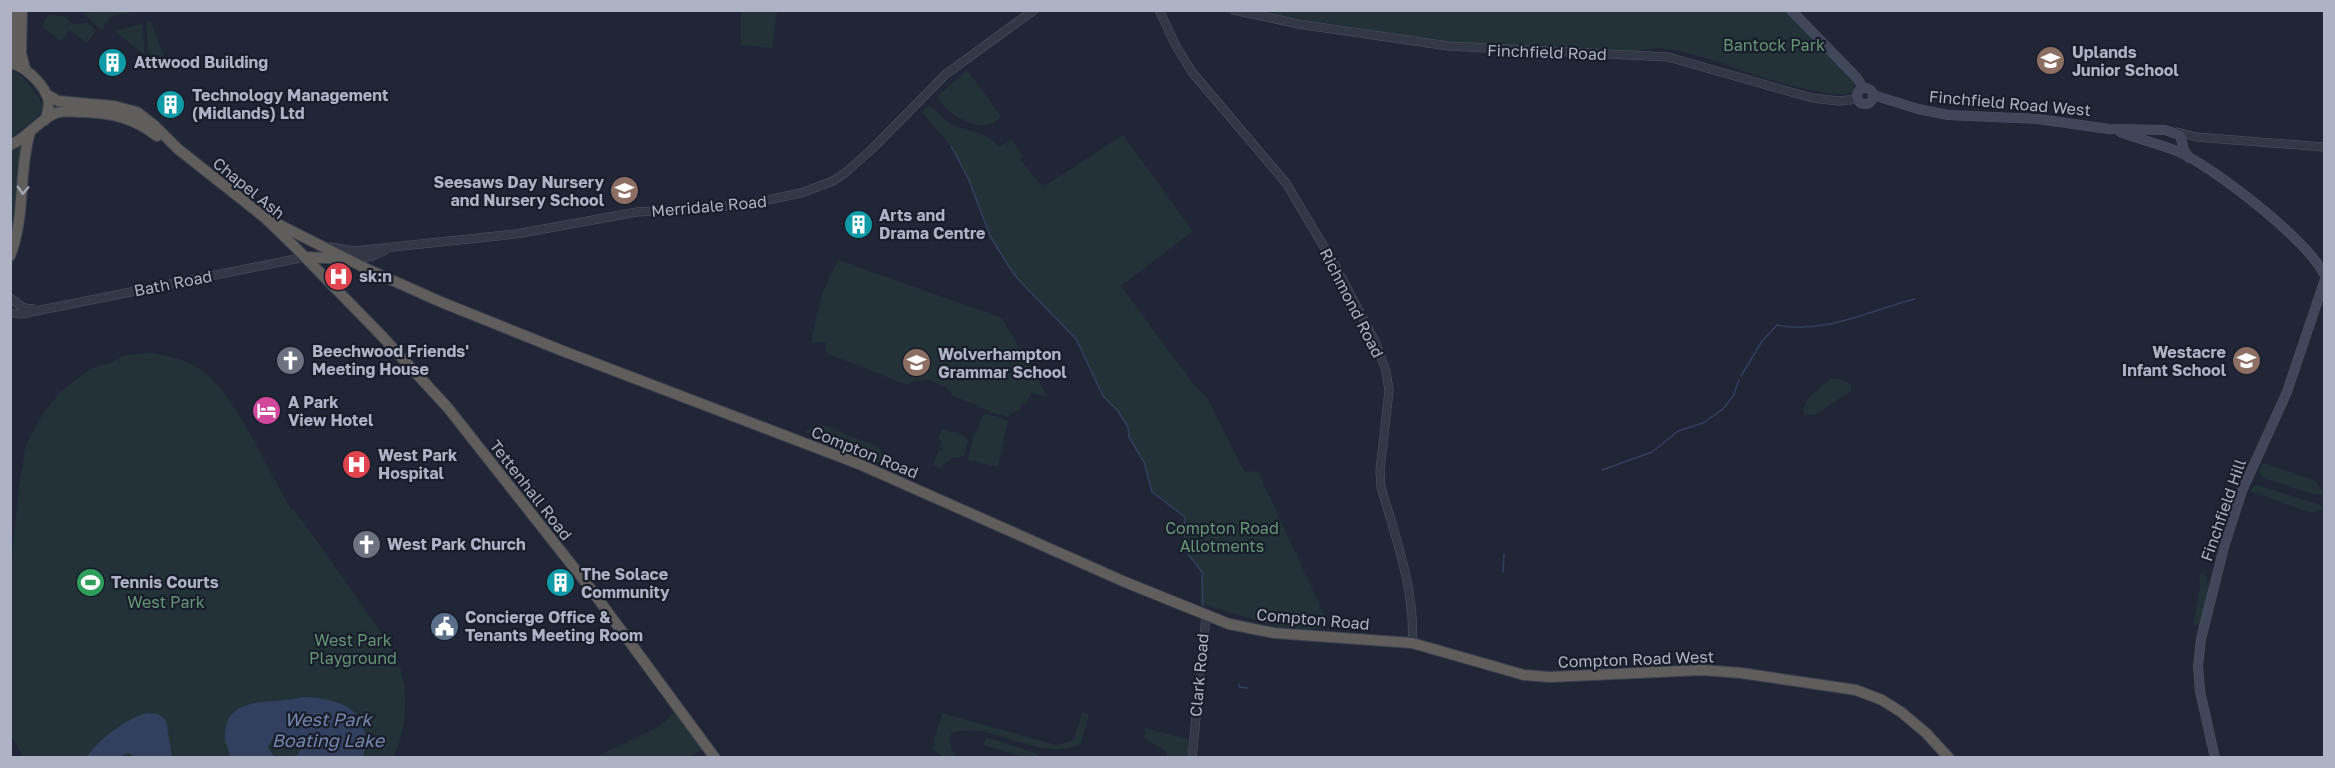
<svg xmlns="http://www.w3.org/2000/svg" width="2335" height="768" viewBox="0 0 2335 768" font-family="'Golos Text',sans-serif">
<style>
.green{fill:#223237}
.water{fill:#333f5e}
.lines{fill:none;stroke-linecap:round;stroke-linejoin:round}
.stream{stroke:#333f5e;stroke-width:1.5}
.tertiary-casing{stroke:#4e5362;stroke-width:9}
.secondary-casing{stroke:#4e5362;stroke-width:10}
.trunk-casing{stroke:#3b404e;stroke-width:12}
.tertiary{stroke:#333847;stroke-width:8}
.secondary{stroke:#41475a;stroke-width:9}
.trunk{stroke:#5f5e5c;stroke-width:10}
.oneway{stroke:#a1a6b4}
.labels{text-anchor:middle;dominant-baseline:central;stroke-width:4.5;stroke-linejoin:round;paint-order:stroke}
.park-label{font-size:16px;fill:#669477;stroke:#191e2b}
.street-label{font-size:16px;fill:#adb3c4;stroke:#191e2b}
.poi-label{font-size:16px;font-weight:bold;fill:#adb3c4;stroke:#191e2b;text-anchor:start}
.water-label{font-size:18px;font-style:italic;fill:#7585ac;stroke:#191e2b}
</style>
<rect width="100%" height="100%" fill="#202636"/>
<!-- green -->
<path class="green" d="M102,11H135L136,12C122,14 105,14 103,31L83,14V13Z
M741,11H777L772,48L741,45Z
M1261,11H1788L1855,82L1852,93C1839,97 1823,92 1811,90C1794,86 1777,82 1761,77C1727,67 1669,39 1636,52L1486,45L1431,41L1354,27L1287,17Z
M50,15L64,16L73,24L87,23L96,30L87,43L69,30L61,41L43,27L45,19Z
M151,22L169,70L165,71L149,58L146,23Z
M142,24L145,55L114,31Z
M10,69L22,76L40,99L42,106L39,115L11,138Z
M967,70L1001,116C998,118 997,121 994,123C979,132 942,113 938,96Z
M928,106C936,109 942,118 950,123C969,135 984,128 999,147L1011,139L1023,156L1020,159L1043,187L1123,135L1193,231L1121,286L1192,382L1208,399L1244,471L1258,472L1323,612L1326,628L1291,631L1200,603L1202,572L1185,550V517L1152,492L1144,462L1129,437L1128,426L1118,411L1103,396L1076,339L1017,278L1008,265L990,236L969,180L951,146L922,112Z
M23,146L14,226L11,240V151Z
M838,260L1002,318L1048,397L1031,393L1026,404L1022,403L1020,410L1010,414L1009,417L989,412L986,409L953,396L946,387L928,380L913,381L907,385L826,353V343L811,342L823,291Z
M152,353C166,356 180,358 193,365C234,386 266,470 292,510H294C318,542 341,575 364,608C375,624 389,641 397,659C409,689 408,729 393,758L23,757L11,735V570L19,486L26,446L42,415L60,392L86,372L100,365L112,363C120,353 140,354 152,353Z
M1830,379H1839L1851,384V391L1815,415L1803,414C1804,398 1819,389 1830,379Z
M984,414L1008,420L998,467L968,460L973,438Z
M817,425H823L878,447L882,453L884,465L804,432Z
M942,429L965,436L968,441L964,457L960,455L961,458L954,457L940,468L933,465L939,450H945L940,447L942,441L938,438Z
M2263,463L2316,481L2324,495L2313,494L2262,477L2259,472Z
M2258,485L2320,505L2323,509L2311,513L2250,491L2254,486Z
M2204,573C2213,590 2205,608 2200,626L2193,624L2200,588L2199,574Z
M675,711L702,749L689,757L594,758L660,726Z
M1082,712L1089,714L1081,744C1038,764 995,720 951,733L949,740L955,757H943L932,748L942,713L1056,745L1074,740Z
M1145,728L1187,739L1189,744L1187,757H1167V752L1144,738Z
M986,737L1038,754L1037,757H1023L983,745Z"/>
<!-- water -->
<path class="water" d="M302,697C341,697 375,712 363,757H292L298,755L302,743C292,734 285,734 273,738L268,747L273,755L280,757H230C229,751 226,745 225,739C223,692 273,706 302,697Z
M147,713L158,714L166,720L172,757H135L129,753L118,757H87C95,742 130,716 147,713Z"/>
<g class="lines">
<!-- stream -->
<path class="stream" d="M951,146L969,180L990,236L1008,265L1017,278L1076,339L1103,396L1118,411L1128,427L1129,437L1144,462L1152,492L1185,517V550L1202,572L1203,606
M1741,376L1762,341L1777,325C1824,335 1871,310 1915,299
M1602,470L1652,452L1678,431L1703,423L1723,409L1733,396L1739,380
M1503,572L1504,554
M1239,684V687L1248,688"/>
<defs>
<path id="tertiary" d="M1159,10L1176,46L1192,72L1286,183L1337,269L1375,341L1386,371L1389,391L1380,470L1381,487C1395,535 1416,593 1412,643
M1234,10L1298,24L1448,46L1668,57L1812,98L1839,101L1858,99
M2177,132L2196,137L2324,147
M330,247L354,251L516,234L637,212L743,205L801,193L833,181L845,173L872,149L946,74L1034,10
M350,260L373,256L384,251
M10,298L24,308L34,309
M10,313L21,314L305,257
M1192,758L1206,615"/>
<path id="secondary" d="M1791,10L1857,78L1863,88
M1857 96a8 8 0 1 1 16 0a8 8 0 1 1-16 0Z
M1873,95L1918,109L1948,115L2038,119L2109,129L2165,130L2180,135L2184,150L2189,158
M2120,132C2139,139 2159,144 2177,151C2214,167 2306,239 2324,274
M2215,758L2200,691L2198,666L2201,639L2224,547L2242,491L2287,392L2324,282"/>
<path id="trunk" d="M16,10L12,49L17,64
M22,10L21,53L25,68
M10,64C24,64 41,83 47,95C50,102 48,112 45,120
M46,94L58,101L114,106L137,112L155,126L178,149L264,217L294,246L381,335L448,408L590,588L715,758
M10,145C28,138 38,120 56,113C65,110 74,112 84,112C112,113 134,118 157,136
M264,217L367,269L441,302L563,351L859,464L1125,582L1229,624L1274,633L1412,643L1524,675L1550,677L1702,670L1741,673L1856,690L1882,700L1901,712L1926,733L1949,758
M10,256C26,216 18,173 30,132
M305,257L346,259"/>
</defs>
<!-- tertiary casing -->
<use href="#tertiary" class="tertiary-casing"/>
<!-- secondary casing -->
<use href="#secondary" class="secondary-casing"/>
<!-- trunk casing -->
<use href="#trunk" class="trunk-casing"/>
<!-- tertiary -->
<use href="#tertiary" class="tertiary"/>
<!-- secondary -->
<use href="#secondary" class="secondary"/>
<!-- trunk -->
<use href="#trunk" class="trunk"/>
</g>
<!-- one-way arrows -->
<defs><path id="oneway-chevron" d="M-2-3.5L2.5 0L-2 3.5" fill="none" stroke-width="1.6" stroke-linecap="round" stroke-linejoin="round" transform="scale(1.5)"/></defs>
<use class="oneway" href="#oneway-chevron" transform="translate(23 190) rotate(93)"/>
<!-- icons -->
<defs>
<symbol id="school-disc" viewBox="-11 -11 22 22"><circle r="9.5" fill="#8d6e63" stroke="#191e2b"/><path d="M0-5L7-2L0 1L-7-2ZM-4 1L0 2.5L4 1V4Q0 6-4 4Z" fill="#fff"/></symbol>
<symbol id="building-disc" viewBox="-11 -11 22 22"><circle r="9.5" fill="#0f9aa8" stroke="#191e2b"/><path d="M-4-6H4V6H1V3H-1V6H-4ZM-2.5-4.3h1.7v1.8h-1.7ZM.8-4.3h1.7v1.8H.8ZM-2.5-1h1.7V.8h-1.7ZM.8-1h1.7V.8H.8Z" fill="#fff"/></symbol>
<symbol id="hospital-disc" viewBox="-11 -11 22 22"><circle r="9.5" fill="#e0444e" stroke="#191e2b"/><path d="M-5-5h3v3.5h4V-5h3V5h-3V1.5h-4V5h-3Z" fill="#fff"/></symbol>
<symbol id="church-disc" viewBox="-11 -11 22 22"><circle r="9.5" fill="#6b7280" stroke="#191e2b"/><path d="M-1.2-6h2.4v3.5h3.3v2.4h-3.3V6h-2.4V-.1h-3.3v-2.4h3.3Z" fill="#fff"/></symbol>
<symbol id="hotel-disc" viewBox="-11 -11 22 22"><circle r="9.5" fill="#d1479c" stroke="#191e2b"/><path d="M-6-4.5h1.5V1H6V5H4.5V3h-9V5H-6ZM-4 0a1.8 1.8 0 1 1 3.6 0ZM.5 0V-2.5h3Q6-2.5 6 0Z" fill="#fff"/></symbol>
<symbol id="stadium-disc" viewBox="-11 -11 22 22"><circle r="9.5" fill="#2e9e5b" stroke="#191e2b"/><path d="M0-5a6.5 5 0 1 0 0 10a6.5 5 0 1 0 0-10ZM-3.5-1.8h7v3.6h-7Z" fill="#fff"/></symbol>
<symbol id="civic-disc" viewBox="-11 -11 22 22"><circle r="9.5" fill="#5c6f8a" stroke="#191e2b"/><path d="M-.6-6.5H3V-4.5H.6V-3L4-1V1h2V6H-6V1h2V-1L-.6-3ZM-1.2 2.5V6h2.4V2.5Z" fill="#fff"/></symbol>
</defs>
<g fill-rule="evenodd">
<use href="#school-disc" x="2034" y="44" width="33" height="33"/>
<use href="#building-disc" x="96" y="46" width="33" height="33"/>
<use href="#building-disc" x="154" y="88" width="33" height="33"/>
<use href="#school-disc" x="608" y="174" width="33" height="33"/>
<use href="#building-disc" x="842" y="208" width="33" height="33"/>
<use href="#hospital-disc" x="322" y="260" width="33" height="33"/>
<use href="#church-disc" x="274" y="344" width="33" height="33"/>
<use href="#school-disc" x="2230" y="344" width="33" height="33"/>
<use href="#school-disc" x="900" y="346" width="33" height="33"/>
<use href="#hotel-disc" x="250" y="394" width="33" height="33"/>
<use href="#hospital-disc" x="340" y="448" width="33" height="33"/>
<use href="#church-disc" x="350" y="528" width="33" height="33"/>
<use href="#stadium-disc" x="74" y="566" width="33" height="33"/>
<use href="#building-disc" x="544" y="566" width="33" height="33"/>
<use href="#civic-disc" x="428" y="610" width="33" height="33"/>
</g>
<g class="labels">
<!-- park labels -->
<g class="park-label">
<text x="1774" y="45">Bantock Park</text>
<text x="1222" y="528">Compton Road<tspan x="1222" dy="18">Allotments</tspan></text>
<text x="166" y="602">West Park</text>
<text x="353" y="640">West Park<tspan x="353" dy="18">Playground</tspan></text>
</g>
<!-- street labels -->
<g class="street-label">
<text transform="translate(1547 52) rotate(2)">Finchfield Road</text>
<text transform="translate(2010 103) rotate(5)">Finchfield Road West</text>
<text transform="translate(249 188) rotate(39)">Chapel Ash</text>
<text transform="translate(709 206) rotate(-5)">Merridale Road</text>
<text transform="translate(173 283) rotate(-11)">Bath Road</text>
<text transform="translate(1352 303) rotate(63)">Richmond Road</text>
<text transform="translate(865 452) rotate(22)">Compton Road</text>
<text transform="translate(531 490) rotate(52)">Tettenhall Road</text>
<text transform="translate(2223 510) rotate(-71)">Finchfield Hill</text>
<text transform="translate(1313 619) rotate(5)">Compton Road</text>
<text transform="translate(1636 659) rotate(-2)">Compton Road West</text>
<text transform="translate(1199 675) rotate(-85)">Clark Road</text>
</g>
<!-- poi labels -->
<g class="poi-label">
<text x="2072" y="52">Uplands<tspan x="2072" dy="18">Junior School</tspan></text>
<text x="134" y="62">Attwood Building</text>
<text x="192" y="95">Technology Management<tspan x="192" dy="18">(Midlands) Ltd</tspan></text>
<text x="604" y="182" text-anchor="end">Seesaws Day Nursery<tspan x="604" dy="18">and Nursery School</tspan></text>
<text x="879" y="215">Arts and<tspan x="879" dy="18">Drama Centre</tspan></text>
<text x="359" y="276">sk:n</text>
<text x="312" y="351">Beechwood Friends'<tspan x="312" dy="18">Meeting House</tspan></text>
<text x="2226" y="352" text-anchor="end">Westacre<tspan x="2226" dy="18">Infant School</tspan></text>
<text x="938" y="354">Wolverhampton<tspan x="938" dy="18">Grammar School</tspan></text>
<text x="288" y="402">A Park<tspan x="288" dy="18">View Hotel</tspan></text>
<text x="378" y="455">West Park<tspan x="378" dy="18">Hospital</tspan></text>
<text x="387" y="544">West Park Church</text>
<text x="581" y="574">The Solace<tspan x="581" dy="18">Community</tspan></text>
<text x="111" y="582">Tennis Courts</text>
<text x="465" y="617">Concierge Office &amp;<tspan x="465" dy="18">Tenants Meeting Room</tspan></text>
</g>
<!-- water labels -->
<g class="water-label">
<text x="328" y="719">West Park<tspan x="328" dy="21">Boating Lake</tspan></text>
</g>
</g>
<!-- border -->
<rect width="2335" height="768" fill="none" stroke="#adb3c4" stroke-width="24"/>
</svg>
